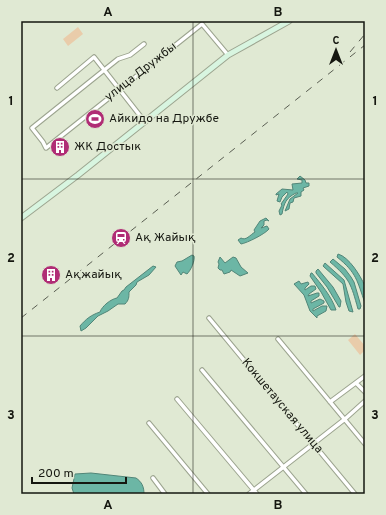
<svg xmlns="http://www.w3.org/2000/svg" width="386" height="515" viewBox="0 0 386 515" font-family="Overpass,sans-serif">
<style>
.green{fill:#e9ccaa}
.water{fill:#6cb6a5;stroke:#528678}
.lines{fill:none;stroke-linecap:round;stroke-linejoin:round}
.street-casing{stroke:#9ca48f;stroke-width:5.5}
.secondary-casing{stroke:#9ca48f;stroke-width:7}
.street{stroke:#fff;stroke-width:3.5}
.secondary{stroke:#d8f5e0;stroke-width:5}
.rail{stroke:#5a5e52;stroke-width:1;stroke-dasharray:7 7;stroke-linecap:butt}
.grid{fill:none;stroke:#151710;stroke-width:1;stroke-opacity:0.55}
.labels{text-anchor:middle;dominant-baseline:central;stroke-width:3;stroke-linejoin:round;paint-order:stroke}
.street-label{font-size:12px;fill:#151710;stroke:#e0e9d3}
.poi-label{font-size:12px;fill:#151710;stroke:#e0e9d3;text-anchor:start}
.neatline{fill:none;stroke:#151710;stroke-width:1.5}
.grid-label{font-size:13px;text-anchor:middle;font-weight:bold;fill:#151710}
</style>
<rect width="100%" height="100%" fill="#e0e9d3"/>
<!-- green -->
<path class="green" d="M78,27L83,34L68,46L63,39Z
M355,334L365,346V350L360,355L348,340Z"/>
<!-- water -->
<path class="water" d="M300,176L305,180L306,183H309V186L303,188L304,190L301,192V196L294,198L293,202L290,203L289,209L285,211L290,199L298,193H296C286,198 284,203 282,214L280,215L279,211L282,205L281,204L288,194L287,192L282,197L280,202L277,201L279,194L276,195V194L282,189L293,190L292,184L302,183V180L297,179Z
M266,218L269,221L267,220L264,221V225L261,228L267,226L269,229C265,234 247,243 241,244L238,240L241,238C246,241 250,235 255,232L254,230L260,221Z
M338,254C349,257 360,275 365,286L364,288L365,303C357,281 357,273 337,257Z
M192,255L194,256C195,261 191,270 187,274L183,272L181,275L175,266L177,262L182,261Z
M220,257L225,263L233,257L236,258L241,267L248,273L240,276L231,270L230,272L224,274L222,270H220L218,268L219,264L218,262Z
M333,259L345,269L351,277L354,282L361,306L360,309H358C351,284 350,279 330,262Z
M325,263L344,280L353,312L349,311L346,302L343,284L324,267L323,266Z
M153,266L156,267L149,275L137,282L136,285L129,292C129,297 129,300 125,304H118L108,311L98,316L86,328L81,331L80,326C86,319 91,315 100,312C102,306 111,299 117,298L122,291L124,290L126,287Z
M318,269L333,287L341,301L340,307H339L327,287L316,273V271Z
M311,273H312C321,284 332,297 336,310H331L321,292L310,276Z
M299,281L301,284L308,282L309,284L305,288V290L311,286H315L316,289L309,294L308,296L317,293H319V296L311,301V303L320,299L324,301V303L313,309V311L322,306H327L326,311L317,316V318L310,311L304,295L294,284Z
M91,473L136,478C142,482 144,487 144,494H74L72,488L75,474Z"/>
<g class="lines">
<defs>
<path id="street" d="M144,44L130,55L118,59L32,128L43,142L46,148L202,24L228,55
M57,88L94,57L145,122
M209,318L355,494
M278,339L365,444
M202,370L306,494
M356,383L365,392
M177,399L257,494
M330,402L365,376
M149,423L208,494
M153,478L165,494
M249,494L345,419L365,401"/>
<path id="secondary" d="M21,218L78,175L228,55L289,21"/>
</defs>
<!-- street casing -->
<use href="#street" class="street-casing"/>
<!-- secondary casing -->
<use href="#secondary" class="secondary-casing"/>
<!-- street -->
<use href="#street" class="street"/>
<!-- secondary -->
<use href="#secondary" class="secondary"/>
<!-- rail -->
<path class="rail" d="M350,52L365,34
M21,318L365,45"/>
</g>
<!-- grid -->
<path class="grid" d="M193,21V494M21,179H365M21,336H365"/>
<!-- icons -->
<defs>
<symbol id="stadium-disc" viewBox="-11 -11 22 22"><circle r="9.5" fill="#b02c75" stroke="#e0e9d3"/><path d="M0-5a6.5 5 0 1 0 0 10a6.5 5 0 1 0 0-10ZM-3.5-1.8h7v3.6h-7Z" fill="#fff"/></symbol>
<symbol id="building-disc" viewBox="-11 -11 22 22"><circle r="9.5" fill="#b02c75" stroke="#e0e9d3"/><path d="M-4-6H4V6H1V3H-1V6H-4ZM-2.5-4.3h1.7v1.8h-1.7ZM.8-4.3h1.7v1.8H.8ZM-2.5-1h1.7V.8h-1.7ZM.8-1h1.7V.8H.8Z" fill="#fff"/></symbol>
<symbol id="station-disc" viewBox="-11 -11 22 22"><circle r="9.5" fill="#b02c75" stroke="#e0e9d3"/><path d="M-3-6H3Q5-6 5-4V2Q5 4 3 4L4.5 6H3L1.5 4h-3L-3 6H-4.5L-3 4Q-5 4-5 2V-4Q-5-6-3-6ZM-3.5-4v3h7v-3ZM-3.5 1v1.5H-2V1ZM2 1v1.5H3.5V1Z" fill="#fff"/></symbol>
</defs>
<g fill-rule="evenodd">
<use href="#stadium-disc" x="84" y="108" width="22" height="22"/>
<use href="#building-disc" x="49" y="136" width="22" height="22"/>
<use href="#station-disc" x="110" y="227" width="22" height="22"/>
<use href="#building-disc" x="40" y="264" width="22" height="22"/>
</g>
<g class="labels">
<!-- street labels -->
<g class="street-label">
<text transform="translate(141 72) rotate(-38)">улица Дружбы</text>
<text transform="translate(282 406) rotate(50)">Кокшетауская улица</text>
</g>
<!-- poi labels -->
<g class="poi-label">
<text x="109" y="119">Айкидо на Дружбе</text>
<text x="74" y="147">ЖК Достык</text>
<text x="135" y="238">Ақ Жайық</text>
<text x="65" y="275">Ақжайық</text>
</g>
</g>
<!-- border -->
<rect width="386" height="515" fill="none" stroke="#e0e9d3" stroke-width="44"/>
<!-- north arrow -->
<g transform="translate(336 50)" stroke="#e0e9d3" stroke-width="3" paint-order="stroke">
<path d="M0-3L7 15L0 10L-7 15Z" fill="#151710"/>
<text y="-6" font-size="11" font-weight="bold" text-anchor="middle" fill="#151710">С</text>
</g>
<!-- scale -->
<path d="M32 477v6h94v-6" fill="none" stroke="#151710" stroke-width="2"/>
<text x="38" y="477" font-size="12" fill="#151710" stroke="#e0e9d3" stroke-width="3" paint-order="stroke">200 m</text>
<rect x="22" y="22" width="342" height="471" class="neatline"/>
<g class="grid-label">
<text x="108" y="16">A</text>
<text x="278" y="16">B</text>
<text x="11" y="105">1</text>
<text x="375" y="105">1</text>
<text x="11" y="262">2</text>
<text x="375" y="262">2</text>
<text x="11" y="419">3</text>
<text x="375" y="419">3</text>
<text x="108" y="509">A</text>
<text x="278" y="509">B</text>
</g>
</svg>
